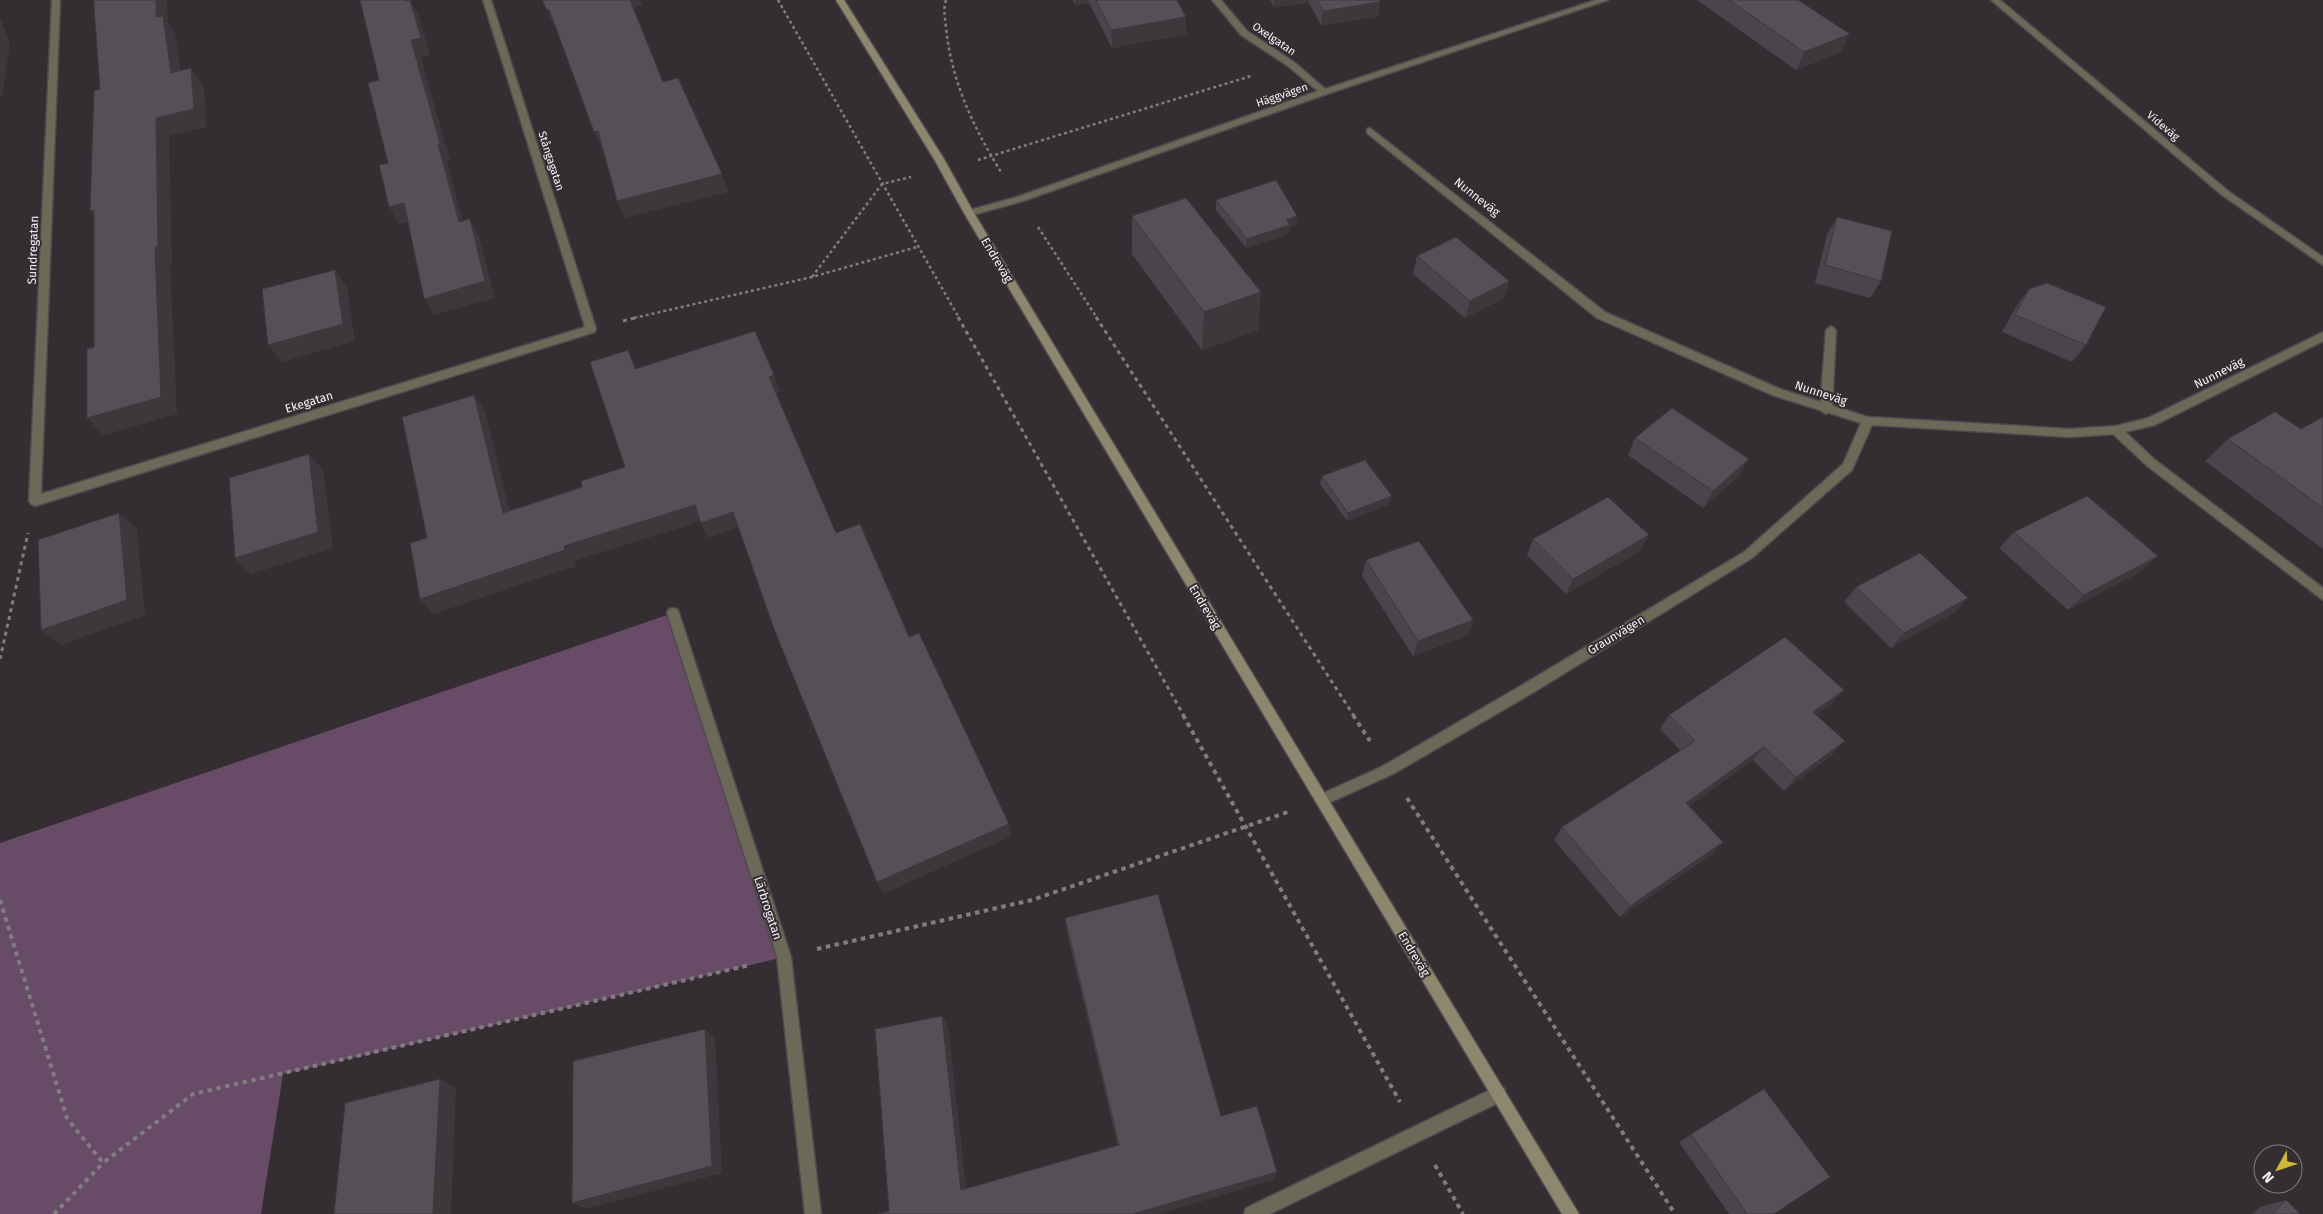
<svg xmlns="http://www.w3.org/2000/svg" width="2323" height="1214" viewBox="0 0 2323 1214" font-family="'Fira Sans',sans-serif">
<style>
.green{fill:#684b66}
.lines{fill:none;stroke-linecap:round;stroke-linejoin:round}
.lane-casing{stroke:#4f4a4e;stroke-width:3}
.street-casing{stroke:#4f4a4e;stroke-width:3}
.secondary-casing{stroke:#4f4a4e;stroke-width:3}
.path-far2{stroke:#817c80;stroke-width:2.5;stroke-dasharray:3 3;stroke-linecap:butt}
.path-far1{stroke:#817c80;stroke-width:3;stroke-dasharray:4 4;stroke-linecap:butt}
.path{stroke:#817c80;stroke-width:4;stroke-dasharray:4.5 4.5;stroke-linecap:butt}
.lane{fill:#6c6958;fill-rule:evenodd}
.street{fill:#6c6958;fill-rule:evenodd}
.secondary{fill:#8d886d;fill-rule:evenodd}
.wall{fill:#4a454a}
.shaded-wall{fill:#3c383c}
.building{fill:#565056;stroke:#3c383c}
.labels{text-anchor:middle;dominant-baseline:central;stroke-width:4;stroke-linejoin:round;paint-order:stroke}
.far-street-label{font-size:11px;fill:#f7f3f7;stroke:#342e33}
.street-label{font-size:12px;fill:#f7f3f7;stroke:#342e33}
</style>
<rect width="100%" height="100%" fill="#342e33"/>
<!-- green -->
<path class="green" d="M673,613L784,957L283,1074L261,1214H0V843Z"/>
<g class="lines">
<defs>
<path id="lane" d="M1831,326L1836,330L1832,410L1826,414L1820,410L1826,330Z
M2116,426L2120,427L2154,459L2323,588V600L2146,465L2112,433L2110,430L2112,427Z
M1498,1086L1504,1088L1506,1094L1504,1100L1270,1214H1244L1246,1208Z"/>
<path id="street" d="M52,0H60L41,494L585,327L483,0H491L596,329L595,332L35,506L31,504L29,501Z
M1212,0H1221L1247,31L1294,62L1325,89L1596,0H1608L1327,94L1023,201L969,216L966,215V211L1017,197L1318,91L1288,66L1241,35Z
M1991,0H2000L2228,191L2323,257V265L2222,195Z
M1370,128L1605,312L1780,389L1868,417L2070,429L2116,426L2148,418L2323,332V341L2155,425L2116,434L2070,437L1872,425L1852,470L1752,558L1534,692L1393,774L1322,806L1317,804L1315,800L1317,796L1383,766L1524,684L1744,552L1843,464L1861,423L1772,395L1597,318L1367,133V129Z
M673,608L677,609L679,613L791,957L821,1214H805L777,957L667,613L669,609Z"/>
<path id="secondary" d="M836,0H844L944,159L974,213L1579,1214H1562L964,213L934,159Z"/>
</defs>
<!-- lane casing -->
<use href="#lane" class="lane-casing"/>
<!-- street casing -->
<use href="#street" class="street-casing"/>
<!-- secondary casing -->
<use href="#secondary" class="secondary-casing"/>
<!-- path-far2 -->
<path class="path-far2" d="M778,0L959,318
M946,0C943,9 945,17 946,27C951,80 973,127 1001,172
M978,160L1251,76
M1038,227L1097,318
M812,277L882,184L911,177
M634,318L812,277L917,247"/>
<!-- path-far1 -->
<path class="path-far1" d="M958,317L1184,716
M1096,317L1354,716
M623,321L639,317
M0,659L28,533"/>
<!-- path -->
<path class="path" d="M1183,715L1400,1102
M1353,715L1370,741
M1407,798L1675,1214
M0,900L67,1118L103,1163L193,1094L750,965
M817,949L1032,900L1288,812
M1435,1165L1463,1214
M54,1214L103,1163"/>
<!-- lane -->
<use href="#lane" class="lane"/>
<!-- street -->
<use href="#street" class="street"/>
<!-- secondary -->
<use href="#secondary" class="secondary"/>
</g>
<!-- wall -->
<path class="wall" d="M1073,0H1177L1186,34L1112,48L1089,3L1075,5Z
M1270,0H1379L1380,2L1378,17L1321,25L1309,3L1274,7Z
M1697,0H1798L1841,52L1796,70Z
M1216,200L1296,225L1290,227L1289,234L1246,248L1216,210Z
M1132,216L1258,330L1202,350L1132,254Z
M1837,217L1881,281L1870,298L1815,283L1827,235Z
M1417,256L1509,281L1504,298L1465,318L1413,274Z
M2029,289L2086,345L2072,362L2002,332L2016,307Z
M2323,417V549L2205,461L2228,439L2301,429Z
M1635,438L1739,476L1703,508L1628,455Z
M1322,476L1390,504L1347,521L1320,484Z
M2014,532L2140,572L2068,610L1999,548Z
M1649,535L1640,551L1566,594L1527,555L1533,539Z
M1366,560L1473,620L1468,635L1413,656L1362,576Z
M1856,587L1968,598L1954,613L1891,648L1844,602Z
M1844,690L1831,704L1816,715L1832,755L1784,791L1753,760L1689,806L1723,842L1711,855L1620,917L1554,840L1562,827L1681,751L1660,729L1669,715Z
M1065,918L1221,1116L1277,1172L1274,1180L889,1211L942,1016L948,1028L966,1189L1118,1146L1067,932Z
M1764,1089L1774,1214H1729L1679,1142Z
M2286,1200L2300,1214H2252L2260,1207Z"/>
<!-- shaded-wall -->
<path class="shaded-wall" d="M156,0H167L168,23L175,33L184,91L171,73L156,17Z
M410,0L419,17L430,55L421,57L450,160L447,161L468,240L459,222L438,144L411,40Z
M629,0H641L643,5L632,8Z
M1075,0H1089V3L1075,5Z
M1274,0H1309V3L1274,7Z
M1380,2L1378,17L1321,25L1323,11Z
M549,9L557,27L554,28L547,10Z
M0,16L10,44L2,97H0Z
M1186,17V34L1112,48L1111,30Z
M1850,34L1841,52L1796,70L1804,52Z
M191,68L204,86L207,127L169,136L172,265H170L177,414L104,435L87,418L155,248L156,118Z
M598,131L605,149L602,150L594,132Z
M722,174L728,192L624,218L617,201Z
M404,203L415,220L399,224L389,207Z
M94,210L105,229L90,211Z
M1297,216L1296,225L1290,227L1289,234L1246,248L1247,239L1286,220Z
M470,219L479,237L495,298L434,315L424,299Z
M335,270L347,287L355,341L282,362L268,345Z
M1509,281L1504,298L1465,318L1470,301Z
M1261,292L1258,330L1202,350L1204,312Z
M628,350L636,367L643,386L635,369Z
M774,375L780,392L775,394L769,377Z
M474,395L485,411L514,529L503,513Z
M309,454L323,470L333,548L251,574L235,558Z
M1749,459L1739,476L1703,508L1713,491Z
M1392,496L1390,504L1347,521L1348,513Z
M695,505L702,521L574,561L576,566L433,614L420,599L564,546Z
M733,512L740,527L708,538L701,523Z
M119,513L137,529L145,615L61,645L41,630Z
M1649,535L1640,551L1566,594L1573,579Z
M2158,556L2140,572L2068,610L2084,595Z
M1968,598L1954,613L1891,648L1904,633Z
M1473,620L1468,635L1413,656L1418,641Z
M1844,690L1831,704L1801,726L1813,712Z
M1845,741L1832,755L1784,791L1796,777Z
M1764,747L1753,760L1675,816L1686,803Z
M1009,824L1012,836L883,894L877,882Z
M1723,842L1711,855L1620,917L1630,906Z
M942,1016L948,1028L967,1198L961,1190Z
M705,1029L715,1038L722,1173L586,1209L572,1203Z
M440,1079L456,1088L451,1214H433Z
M1277,1172L1274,1180L1159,1214H1133Z"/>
<!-- building -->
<path class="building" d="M94,0H156V17L163,16L171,73L191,68L194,109L156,118L158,247L155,248L161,397L87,418V349L94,347V210L90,211L94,91L100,89L94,7Z
M360,0H405V1L410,0L421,38L411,40L440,143L438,144L459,222L470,219L485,281L424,299L404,203L389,207L379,165L388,163L368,83L379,80Z
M542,0H630L663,82L678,78L722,174L617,201L598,131L594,132L549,9L547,10Z
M1096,0H1177L1186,17L1111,30Z
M1317,0H1379L1380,2L1323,11Z
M1729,0H1798L1850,34L1804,52Z
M1276,180L1297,216L1286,220L1290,225L1247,239L1216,200Z
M1186,198L1261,292L1204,312L1132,216Z
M1837,217L1892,231L1881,281L1825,265Z
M1456,237L1509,281L1470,301L1417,256Z
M335,270L343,324L268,345L262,289Z
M2047,283L2106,307L2086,345L2015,315L2029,289Z
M755,331L774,375L769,377L836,533L860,524L909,637L919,633L1009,824L877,882L774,629L733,512L701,523L695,505L564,546L565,550L420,599L410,543L427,538L402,417L474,395L503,513L582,487L581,481L625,467L590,362L628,350L635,369Z
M1672,408L1749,459L1713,491L1635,438Z
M2275,412L2301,429L2323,417V508L2228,439Z
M309,454L318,532L235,558L229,478Z
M1365,460L1392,496L1348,513L1322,476Z
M2087,496L2158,556L2084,595L2014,532Z
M1608,497L1649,535L1573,579L1533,539Z
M119,513L127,600L41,630L38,540Z
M1419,541L1473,620L1418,641L1366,560Z
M1920,553L1968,598L1904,633L1856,587Z
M1785,637L1844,690L1813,712L1845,741L1796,777L1764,747L1686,803L1723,842L1630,906L1562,827L1695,741L1669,715Z
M1158,894L1221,1116L1257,1106L1277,1172L1133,1214H878L889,1211L875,1029L942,1016L961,1190L1119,1145L1065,918Z
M705,1029L712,1166L572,1203L573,1061Z
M440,1079L433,1214H334L345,1103Z
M1764,1089L1830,1177L1774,1214H1747L1691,1134Z
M2286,1200L2300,1214H2272Z"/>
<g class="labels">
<!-- far-street labels -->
<g class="far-street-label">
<text transform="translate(1274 39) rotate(34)">Oxelgatan</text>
<text transform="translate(1282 95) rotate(-19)">Häggvägen</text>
<text transform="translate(2163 126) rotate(40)">Videväg</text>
<text transform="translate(551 161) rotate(72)">Stångagatan</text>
</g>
<!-- street labels -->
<g class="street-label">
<text transform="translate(1477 197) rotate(38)">Nunneväg</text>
<text transform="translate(33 250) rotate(-88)">Sundregatan</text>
<text transform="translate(997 260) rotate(59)">Endreväg</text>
<text transform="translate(2219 373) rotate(-27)">Nunneväg</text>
<text transform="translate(1821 393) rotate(18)">Nunneväg</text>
<text transform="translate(309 402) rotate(-17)">Ekegatan</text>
<text transform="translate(1205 607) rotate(59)">Endreväg</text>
<text transform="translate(1616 635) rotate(-31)">Graunvägen</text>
<text transform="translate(768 908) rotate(72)">Lärbrogatan</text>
<text transform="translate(1414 954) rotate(59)">Endreväg</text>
</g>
</g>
<!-- north arrow -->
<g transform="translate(2278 1169) rotate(230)"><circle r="24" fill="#342e33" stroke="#827d81"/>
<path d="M0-4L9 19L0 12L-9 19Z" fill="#cfb837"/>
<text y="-8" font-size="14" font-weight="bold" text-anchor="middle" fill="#f7f3f7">N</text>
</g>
</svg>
